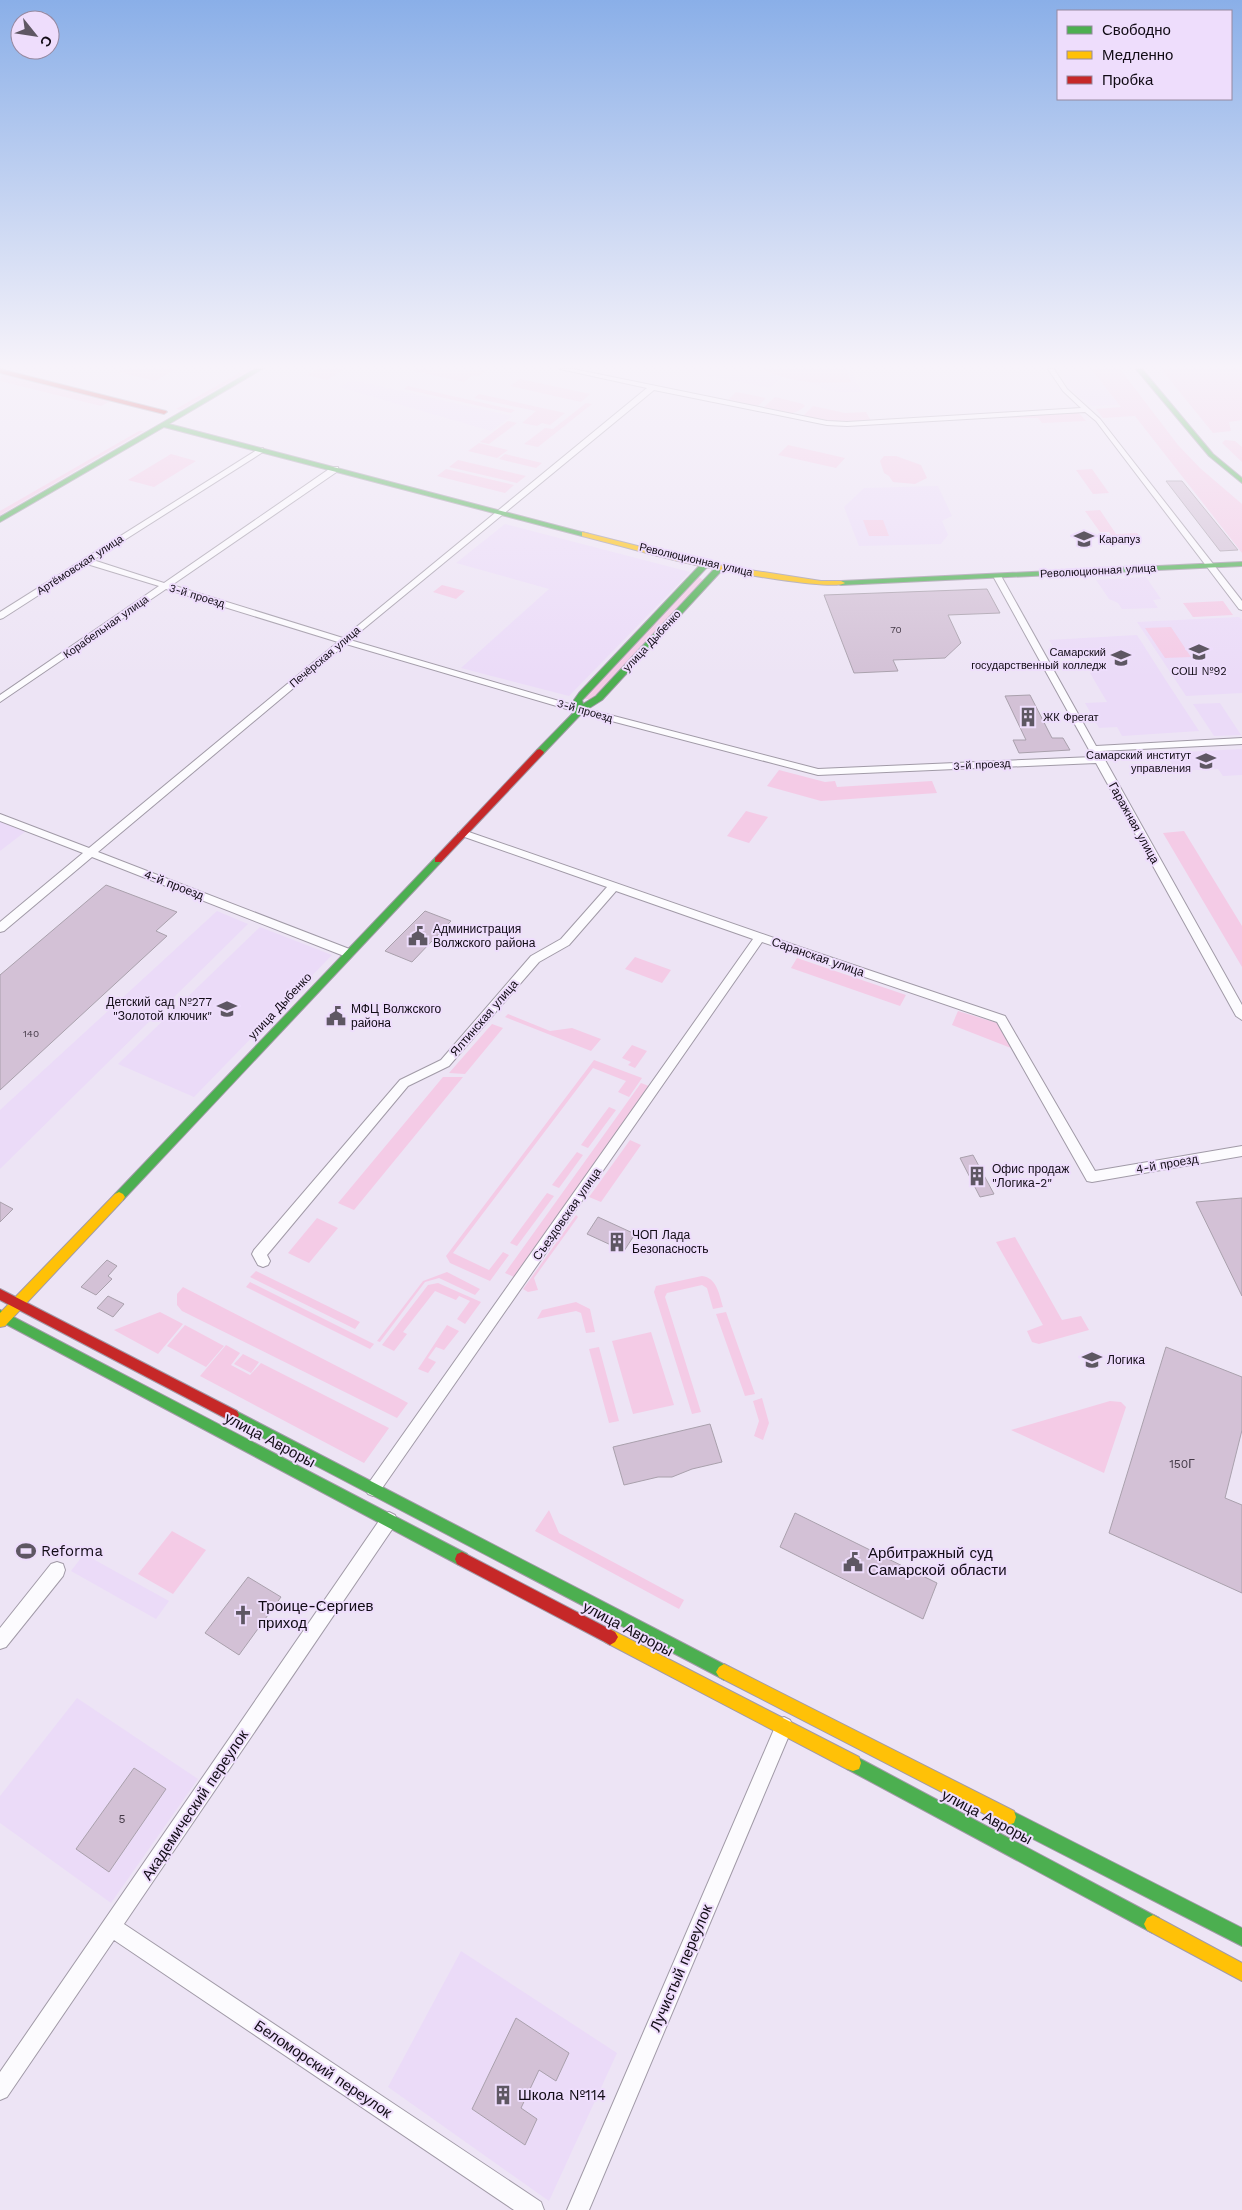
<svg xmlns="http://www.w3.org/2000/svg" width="1242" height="2210" viewBox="0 0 1242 2210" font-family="'Work Sans',sans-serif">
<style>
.built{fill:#ebdbf8}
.green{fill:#f4cbe6}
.building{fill:#d3c1d6;stroke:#a9a0ac}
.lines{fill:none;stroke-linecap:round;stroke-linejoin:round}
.street-casing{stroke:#a19aa7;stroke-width:2}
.fast-casing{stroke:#a19aa7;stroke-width:2}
.slow-casing{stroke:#a19aa7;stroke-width:2}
.jam-casing{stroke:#a19aa7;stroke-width:2}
.street{fill:#fcfbfe;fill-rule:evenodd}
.fast{fill:#4caf50;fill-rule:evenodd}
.slow{fill:#ffc107;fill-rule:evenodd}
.jam{fill:#c62828;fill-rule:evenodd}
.labels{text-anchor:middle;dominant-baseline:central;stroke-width:4;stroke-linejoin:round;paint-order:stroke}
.number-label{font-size:10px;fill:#423845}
.far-poi-label{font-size:11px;fill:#110b15;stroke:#eeddfc;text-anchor:start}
.far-street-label{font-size:11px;fill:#110b15;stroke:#eeddfc}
.street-label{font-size:12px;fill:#110b15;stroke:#eeddfc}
.poi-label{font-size:12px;fill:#110b15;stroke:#eeddfc;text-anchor:start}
.near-number-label{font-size:12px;fill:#423845}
.near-street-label{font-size:15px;fill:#110b15;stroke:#eeddfc}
.near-poi-label{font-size:15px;fill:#110b15;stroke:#eeddfc;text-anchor:start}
</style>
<rect width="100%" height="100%" fill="#ede4f5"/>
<!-- built -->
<path class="built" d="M676,369H757L782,378L769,388Z
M760,369H850L862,392H839L822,389L819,385L773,375Z
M1058,369H1091L1119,405L1092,406L1075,393Z
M352,380L512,416L491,431L339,387Z
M938,486L952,516L942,521L948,535L941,544L859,546L844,507L864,488Z
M505,524L690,572L569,696L461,668L549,589L456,563Z
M1146,577L1161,599L1153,600L1158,608L1122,609L1118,603L1109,599L1096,580Z
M1239,617L1242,620V693L1186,696L1137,622Z
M1137,635L1165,679L1199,731L1122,736L1117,727L1099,728L1085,703L1107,702L1090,673L1099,672L1089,657L1060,658L1049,640Z
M1220,703L1241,735L1214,736L1193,704Z
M1242,749V775L1223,776L1218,769L1176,771L1165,753Z
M0,821L26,831L0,851Z
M217,911L248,924L0,1169V1110Z
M260,927L332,955L194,1097L118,1064Z
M84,1554L169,1601L156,1619L71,1571Z
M77,1698L198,1779L111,1903L0,1823V1796Z
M461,1951L617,2053L549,2201L388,2087Z"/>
<!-- green -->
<path class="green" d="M125,369H176L155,381L119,372Z
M246,369H252L181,410L176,409Z
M317,369H344L327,380L307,375Z
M418,369L486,371L478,376L473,375L464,382L415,371Z
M762,369H844L847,370L851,382C820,384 791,383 762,369Z
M1091,369H1120L1178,445L1200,468L1242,504V553L1135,416L1103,418L1096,409L1121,407Z
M1161,369H1242V420L1229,422L1231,431L1213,433Z
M2,374L111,401L101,406L0,381Z
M520,379L590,394L581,402L510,386Z
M408,386L515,410L511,413L404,389Z
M736,392L766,398L757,407L727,401Z
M479,394L565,413L550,425L542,423L537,426L522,423L536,411L474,398Z
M775,397L803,404L805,406C791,419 781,412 763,408Z
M586,403L592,404L538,447L524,444L545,428L553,429Z
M813,406L845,413L866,412L871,421L828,422L803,416Z
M1078,412L1086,421L1042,423L1038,418H1006Z
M508,421L517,423L489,444L480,442Z
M139,431H144L0,515V511Z
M1225,440L1235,441L1242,447V462L1222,443Z
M479,443L508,450L497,458L468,451Z
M788,445L845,458L836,468L778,455Z
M171,454L196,461L154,487L128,480Z
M505,454L542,463L536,468L499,459Z
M884,456H896L921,465L927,478L915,484L893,482L889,476L884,473L880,461Z
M458,460L526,476L517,483L449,467Z
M446,469L514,485L505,493L437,476Z
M1092,469L1109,493L1093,494L1076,470Z
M1100,510L1116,534L1137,533L1139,536L1119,537L1120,539L1115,540L1109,532H1100L1085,511Z
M863,520H883L889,536H869Z
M699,577L703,580L592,699H584Z
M442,585L465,591L456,599L433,592Z
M1223,601L1233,615L1193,617L1183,603Z
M1171,627L1191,657L1165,658L1145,628Z
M779,770L825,782L835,781L837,787L932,781L937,793L821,801L767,786Z
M746,811L768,817L749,843L727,836Z
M1184,831L1242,926V967L1163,833Z
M635,957L671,970L662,983L625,969Z
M797,958L906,995L900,1006L791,968Z
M958,1011L997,1023L1011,1048L952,1025Z
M508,1014L550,1031L572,1028L601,1039L591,1051L505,1017Z
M492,1024L503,1028L465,1074L449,1073Z
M632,1045L647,1051L635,1068L628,1065L631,1062L622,1058Z
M594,1060L642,1078L629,1097L618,1092L626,1081L593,1068L453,1253L489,1270L503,1252L509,1255L490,1281L450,1263L446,1256Z
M443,1077H463L354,1210L338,1203Z
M641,1083L654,1088L514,1277L505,1273Z
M609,1107L616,1110L588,1148L581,1145Z
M630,1140L641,1145L601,1202L589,1197Z
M577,1152L583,1155L559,1188L552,1185Z
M547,1193L554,1196L517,1246L510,1243Z
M576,1215L578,1217L534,1278L538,1290L528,1292L523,1289Z
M317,1218L338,1228L309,1263L288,1253Z
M1015,1237L1062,1320L1081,1316L1089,1330L1039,1344L1032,1342L1027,1331L1043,1325L996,1242Z
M256,1271L360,1322L355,1329L250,1277Z
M447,1272L480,1289L475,1295L439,1278L425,1282L380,1342L377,1341L423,1281Z
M702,1276C717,1278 719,1294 723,1307L713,1309L707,1288L702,1285L667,1293L665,1297L701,1412L692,1414L654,1292L656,1286Z
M250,1282L374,1344L370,1349L246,1287Z
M438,1283L481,1302L465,1324L457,1319L470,1301L459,1296L456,1300L435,1291L403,1332L407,1334L394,1351L382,1345L428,1285Z
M183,1287L399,1398L408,1403L397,1418L182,1311L177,1305V1294Z
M576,1302L590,1309L595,1332L586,1333L581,1313L576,1311L537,1319L542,1310Z
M160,1312L183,1324L158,1354L114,1330Z
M726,1312L755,1394L745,1396L716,1314Z
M185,1325L224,1346L206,1367L167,1346Z
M447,1325L459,1331L444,1350L436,1347L428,1358L436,1362L428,1373L418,1369Z
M651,1332L674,1405L633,1414L612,1341Z
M226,1345L240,1353L231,1365L250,1375L261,1363L389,1428L364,1463L200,1376Z
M599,1347L619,1421L609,1423L589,1349Z
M243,1354L259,1362L251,1373L234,1364Z
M762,1398L769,1423L763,1440L754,1436L759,1421L753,1401Z
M1110,1401L1121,1402L1126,1407L1104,1473L1011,1430Z
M549,1510L559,1533L684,1600L679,1609L535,1531Z
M172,1531L206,1550L173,1594L138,1574Z"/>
<!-- building -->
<path class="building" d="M1166,481H1182L1238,550L1220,551Z
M987,589L1000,613L948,615L961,643L945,658L893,660L898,671L854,673L824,595Z
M1030,695L1052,738H1063L1070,750L1019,753L1013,740H1026L1005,696Z
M106,885L177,912L156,931L167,936L0,1090V975Z
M425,911L451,921L412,962L385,951Z
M973,1155L994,1194L980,1197L960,1158Z
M1242,1198V1296L1196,1202Z
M0,1202L13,1209L0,1222Z
M598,1217L635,1234L624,1251L587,1234Z
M107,1260L117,1266L108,1276L112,1279L96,1295L81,1287Z
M108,1296L124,1304L113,1317L97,1308Z
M1166,1347L1242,1377V1430L1225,1498L1242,1505V1593L1109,1533Z
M710,1424L722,1462L692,1469L672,1477H658L624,1485L613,1447Z
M795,1513L937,1583L923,1619L780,1547Z
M248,1577L281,1597L239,1655L205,1633Z
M134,1768L166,1789L109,1872L76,1849Z
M516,2018L569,2053L556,2081L539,2070L521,2108L537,2119L525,2145L472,2109Z"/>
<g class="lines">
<defs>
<path id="street" d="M560,369H573L827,421L847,422L1081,408L1063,391L1048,369H1054L1067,389L1100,419L1242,601V610L1239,609L1096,421L1085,412L847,426L827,425L654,390L350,640L583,708L818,769L1093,757L993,576L1000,574L1096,746L1242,738V744L1100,751L1242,1005V1020L1236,1016L1096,763L818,775L577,712L346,644L98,852L352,950L354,953L352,956H344L92,857L4,931L0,932V922L83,853L0,821V814L89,848L338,642L166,589L0,702V695L159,586L87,564L3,618L0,619V612L260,448H263V452L93,560L164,583L332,467H338V471L172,585L343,638L647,388Z
M463,830L800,947L1005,1016L1095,1171L1242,1146V1156L1092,1182L1087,1181L997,1022L762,942L378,1494L373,1496L368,1494L365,1489L368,1484L753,939L616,891L569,945L539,962L449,1066L408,1086L267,1255L270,1261L268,1265L263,1267L258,1265L252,1254L254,1250L400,1080L441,1060L531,956L561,939L607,887L459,835L458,833Z
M389,1512L395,1515L397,1520L395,1525L124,1924L541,2202L544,2210H514L114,1940L7,2097L0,2100V2072L383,1515Z
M57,1562L63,1564L65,1570L63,1576L6,1647L0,1649V1628L51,1564Z
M784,1717L790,1720L793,1726L589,2210H567L778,1720Z"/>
<path id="fast" d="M255,369H262L169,424L589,534L582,536L164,427L0,522V517Z
M1136,369H1142L1213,454L1242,478V483L1209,456Z
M1242,562V566L841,585L837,583L841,581Z
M702,563L709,565L585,697L582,700L583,704L596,696L717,566L724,568L602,700L583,712L543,754H537V750L576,710L574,700L579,693Z
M438,857L441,858V862L123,1200H115L113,1197L115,1194L435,858Z
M0,1310L467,1554L469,1559L467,1564L462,1566L457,1564L0,1321Z
M232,1409L729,1667L732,1672L729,1677L724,1680L719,1677L227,1419L225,1415L227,1411Z
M853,1755L1159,1918L1162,1924L1159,1930L1153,1933L1147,1930L847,1769L845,1763L847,1757Z
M1008,1809L1242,1928V1946L1002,1823L1000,1817L1002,1811Z"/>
<path id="slow" d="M582,532L705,563L821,581H841L845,583C833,591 725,571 705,567C664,559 623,546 582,536Z
M119,1192L123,1194L125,1197L123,1200L5,1326L0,1327V1313L115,1194Z
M610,1629L859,1757L861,1763L859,1769L853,1771L847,1769L605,1642L602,1637L605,1632Z
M724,1664L1014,1811L1016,1817L1014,1823L1008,1825L1002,1823L719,1677L716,1672L719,1667Z
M1153,1915L1242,1963V1981L1147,1930L1144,1924L1147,1918Z"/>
<path id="jam" d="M0,369L166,411L167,412L164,414L0,373Z
M540,749L544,752L543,754L441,862H435V858L537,750Z
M0,1289L237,1411L239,1415L237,1419L232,1421L227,1419L0,1300Z
M462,1552L615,1632L618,1637L615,1642L610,1645L605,1642L457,1564L455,1559L457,1554Z"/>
</defs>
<!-- street casing -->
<use href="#street" class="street-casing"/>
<!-- fast casing -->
<use href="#fast" class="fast-casing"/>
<!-- slow casing -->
<use href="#slow" class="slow-casing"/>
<!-- jam casing -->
<use href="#jam" class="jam-casing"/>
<!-- street -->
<use href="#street" class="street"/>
<!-- fast -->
<use href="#fast" class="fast"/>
<!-- slow -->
<use href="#slow" class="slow"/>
<!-- jam -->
<use href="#jam" class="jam"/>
</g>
<!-- sky -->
<linearGradient id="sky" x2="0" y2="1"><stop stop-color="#8aafe8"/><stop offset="0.54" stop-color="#f7f3fa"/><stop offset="1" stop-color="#f7f3fa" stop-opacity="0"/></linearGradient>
<rect width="1242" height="678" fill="url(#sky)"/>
<!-- icons -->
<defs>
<symbol id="school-bare" viewBox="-9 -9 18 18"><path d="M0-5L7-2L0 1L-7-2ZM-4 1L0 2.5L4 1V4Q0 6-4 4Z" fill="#5e5763" stroke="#eeddfc" stroke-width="2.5" paint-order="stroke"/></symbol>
<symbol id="university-bare" viewBox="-9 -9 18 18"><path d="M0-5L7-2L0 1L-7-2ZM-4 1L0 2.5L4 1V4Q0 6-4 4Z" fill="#5e5763" stroke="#eeddfc" stroke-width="2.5" paint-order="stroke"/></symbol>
<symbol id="building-bare" viewBox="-9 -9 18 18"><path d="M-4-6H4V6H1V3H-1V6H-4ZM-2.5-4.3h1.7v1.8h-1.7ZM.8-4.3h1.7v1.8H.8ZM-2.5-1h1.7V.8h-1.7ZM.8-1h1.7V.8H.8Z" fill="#5e5763" stroke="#eeddfc" stroke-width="2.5" paint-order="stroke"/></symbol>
<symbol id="civic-bare" viewBox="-9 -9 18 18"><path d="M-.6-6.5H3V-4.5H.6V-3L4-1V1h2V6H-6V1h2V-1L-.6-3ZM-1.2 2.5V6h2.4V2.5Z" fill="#5e5763" stroke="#eeddfc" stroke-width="2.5" paint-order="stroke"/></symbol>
<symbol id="stadium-bare" viewBox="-9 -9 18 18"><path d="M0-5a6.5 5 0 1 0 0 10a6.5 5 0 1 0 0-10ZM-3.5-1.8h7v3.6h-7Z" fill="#5e5763" stroke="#eeddfc" stroke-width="2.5" paint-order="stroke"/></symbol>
<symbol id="church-bare" viewBox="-9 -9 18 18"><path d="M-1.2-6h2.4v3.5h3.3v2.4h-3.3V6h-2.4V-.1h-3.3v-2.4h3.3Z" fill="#5e5763" stroke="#eeddfc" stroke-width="2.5" paint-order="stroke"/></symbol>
</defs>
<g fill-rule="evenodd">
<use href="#school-bare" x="1070" y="525" width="28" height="28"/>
<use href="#school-bare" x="1185" y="638" width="28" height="28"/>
<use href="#university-bare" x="1107" y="644" width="28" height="28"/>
<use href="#building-bare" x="1014" y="703" width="28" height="28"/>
<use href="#university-bare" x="1192" y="747" width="28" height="28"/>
<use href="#civic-bare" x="404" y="922" width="28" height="28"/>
<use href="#school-bare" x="213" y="995" width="28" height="28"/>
<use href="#civic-bare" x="322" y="1002" width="28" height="28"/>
<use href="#building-bare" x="963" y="1162" width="28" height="28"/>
<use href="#building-bare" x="603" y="1228" width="28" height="28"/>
<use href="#school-bare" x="1078" y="1346" width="28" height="28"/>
<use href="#stadium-bare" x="12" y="1537" width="28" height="28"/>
<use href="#civic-bare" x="839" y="1548" width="28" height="28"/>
<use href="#church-bare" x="229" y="1601" width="28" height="28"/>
<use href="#building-bare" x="489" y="2081" width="28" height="28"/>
</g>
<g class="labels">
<!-- number labels -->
<g class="number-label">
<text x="896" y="629">70</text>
<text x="31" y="1033">140</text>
</g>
<!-- far-poi labels -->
<g class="far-poi-label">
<text x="1099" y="539">Карапуз</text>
<text x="1106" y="652" text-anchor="end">Самарский<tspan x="1106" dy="13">государственный колледж</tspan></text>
<text x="1199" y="671" text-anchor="middle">СОШ №92</text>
<text x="1043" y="717">ЖК Фрегат</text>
<text x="1191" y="755" text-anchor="end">Самарский институт<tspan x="1191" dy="13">управления</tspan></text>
</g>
<!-- far-street labels -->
<g class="far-street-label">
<text transform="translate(696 560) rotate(13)">Революционная улица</text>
<text transform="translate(80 565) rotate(-33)">Артёмовская улица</text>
<text transform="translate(1098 571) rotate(-3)">Революционная улица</text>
<text transform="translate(197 596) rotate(17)">3-й проезд</text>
<text transform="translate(106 627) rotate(-35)">Корабельная улица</text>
<text transform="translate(652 641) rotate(-47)">улица Дыбенко</text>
<text transform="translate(325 657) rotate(-40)">Печёрская улица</text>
<text transform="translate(585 711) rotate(16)">3-й проезд</text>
<text transform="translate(982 765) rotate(-3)">3-й проезд</text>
</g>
<!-- street labels -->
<g class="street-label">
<text transform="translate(1134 823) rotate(61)">Гаражная улица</text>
<text transform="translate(174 885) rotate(21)">4-й проезд</text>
<text transform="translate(818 957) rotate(19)">Саранская улица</text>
<text transform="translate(280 1006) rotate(-47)">улица Дыбенко</text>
<text transform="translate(484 1018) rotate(-49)">Ялтинская улица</text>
<text transform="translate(1167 1164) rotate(-10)">4-й проезд</text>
<text transform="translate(567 1214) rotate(-55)">Съездовская улица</text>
</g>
<!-- poi labels -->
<g class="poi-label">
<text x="433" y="929">Администрация<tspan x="433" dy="14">Волжского района</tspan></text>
<text x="212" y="1002" text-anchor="end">Детский сад №277<tspan x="212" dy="14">"Золотой ключик"</tspan></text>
<text x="351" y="1009">МФЦ Волжского<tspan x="351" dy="14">района</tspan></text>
<text x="992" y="1169">Офис продаж<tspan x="992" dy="14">"Логика-2"</tspan></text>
<text x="632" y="1235">ЧОП Лада<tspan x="632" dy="14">Безопасность</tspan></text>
<text x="1107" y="1360">Логика</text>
</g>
<!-- near-number labels -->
<g class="near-number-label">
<text x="1182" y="1464">150Г</text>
<text x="122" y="1819">5</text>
</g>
<!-- near-street labels -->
<g class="near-street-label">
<text transform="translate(270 1440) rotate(28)">улица Авроры</text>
<text transform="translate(628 1629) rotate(28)">улица Авроры</text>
<text transform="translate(195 1805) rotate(-56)">Академический переулок</text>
<text transform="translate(987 1817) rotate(28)">улица Авроры</text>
<text transform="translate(681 1968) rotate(-67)">Лучистый переулок</text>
<text transform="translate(323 2069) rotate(34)">Беломорский переулок</text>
</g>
<!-- near-poi labels -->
<g class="near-poi-label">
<text x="41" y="1551">Reforma</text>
<text x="868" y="1553">Арбитражный суд<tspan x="868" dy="17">Самарской области</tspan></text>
<text x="258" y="1606">Троице-Сергиев<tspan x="258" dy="17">приход</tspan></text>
<text x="518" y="2095">Школа №114</text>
</g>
</g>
<!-- legend -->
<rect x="1057" y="10" width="175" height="90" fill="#eeddfc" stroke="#9689a0"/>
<rect x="1067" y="26" width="25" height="8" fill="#4caf50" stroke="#9689a0"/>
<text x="1102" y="35" font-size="15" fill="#110b15">Свободно</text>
<rect x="1067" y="51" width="25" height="8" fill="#ffc107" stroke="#9689a0"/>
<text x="1102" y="60" font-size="15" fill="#110b15">Медленно</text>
<rect x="1067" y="76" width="25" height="8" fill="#c62828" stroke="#9689a0"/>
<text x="1102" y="85" font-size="15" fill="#110b15">Пробка</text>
<!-- north arrow -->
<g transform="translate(35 35) rotate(120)"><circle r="24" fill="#eeddfc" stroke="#9689a0"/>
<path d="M0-4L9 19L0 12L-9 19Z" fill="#5e5763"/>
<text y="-8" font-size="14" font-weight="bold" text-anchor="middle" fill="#110b15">С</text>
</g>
</svg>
